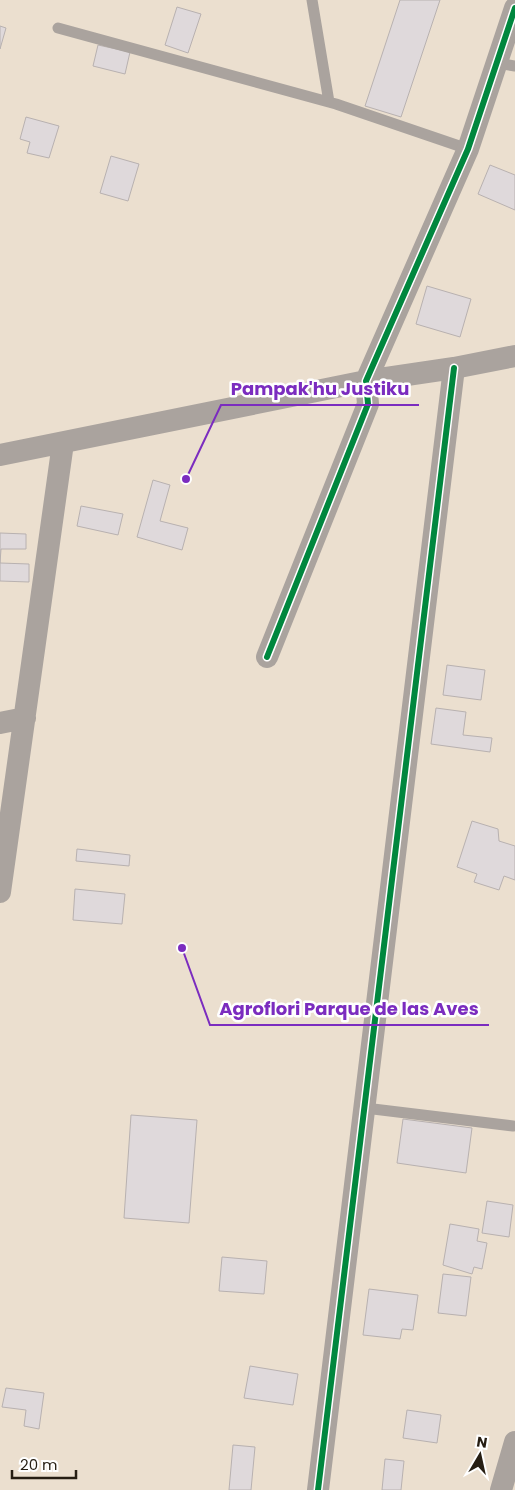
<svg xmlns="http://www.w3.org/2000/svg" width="515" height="1490" viewBox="0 0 515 1490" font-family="Poppins,sans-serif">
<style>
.building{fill:#dfd9db;stroke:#b8b1b0}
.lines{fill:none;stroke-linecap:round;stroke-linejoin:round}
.service{stroke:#aaa39e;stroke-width:11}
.minor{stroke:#aaa39e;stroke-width:22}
.cycleway-casing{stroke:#fff;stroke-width:9}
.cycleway{stroke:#00873e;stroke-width:6}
.leader{fill:none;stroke:#7b2cbf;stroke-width:2}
.callout-dot{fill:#7b2cbf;stroke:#fff;stroke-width:2}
.callout-label{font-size:18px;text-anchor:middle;font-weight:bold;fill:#7b2cbf;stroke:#fff;stroke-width:5;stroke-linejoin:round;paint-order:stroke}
</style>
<rect width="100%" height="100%" fill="#ebdfcf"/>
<!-- building -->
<path class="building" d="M400,0H440L401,117L365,106Z
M177,7L201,14L188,53L165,45Z
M0,26L6,28L0,49Z
M98,45L130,52L125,74L93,66Z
M26,117L59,126L49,158L27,153L30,142L20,139Z
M111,156L139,164L128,201L100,193Z
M490,165L515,175V210L478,194Z
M427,286L471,299L460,337L416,324Z
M153,480L170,485L160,521L188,528L182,550L137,537Z
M81,506L123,514L118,535L77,526Z
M0,533L26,534V549H1L0,563L29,564V582L0,581Z
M447,665L485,670L481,700L443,695Z
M436,708L466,712L463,735L492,738L490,752L431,744Z
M472,821L498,829L499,841L515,846V880L504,876L499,890L474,882L477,874L457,867Z
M77,849L130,855L129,866L76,861Z
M75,889L125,894L122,924L73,920Z
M131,1115L197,1120L189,1223L124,1218Z
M403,1119L472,1128L466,1173L397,1163Z
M487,1201L513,1205L509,1237L482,1233Z
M450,1224L479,1229L477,1241L487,1243L482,1269L474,1267L472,1274L443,1265Z
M222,1257L267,1261L264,1294L219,1291Z
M443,1274L471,1277L466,1316L438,1313Z
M369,1289L418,1295L413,1330L402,1329L400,1339L363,1335Z
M250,1366L298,1374L293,1405L244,1398Z
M6,1388L44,1393L39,1429L24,1426L26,1410L2,1407Z
M407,1410L441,1415L437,1443L403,1438Z
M233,1445L255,1447L251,1490H229Z
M385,1459L404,1461L401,1490H382Z"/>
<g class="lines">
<!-- service -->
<path class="service" d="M312,0L329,102
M58,28L336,104L468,149
M497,63L515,66
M365,1108L513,1126"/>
<!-- minor -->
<path class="minor" d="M0,455L366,381L454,368L515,356
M267,657L368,404L366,381L468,149L515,8
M0,723L25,718
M0,892L63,443
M318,1490L454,368
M501,1490L515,1442"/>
<defs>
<path id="cycleway" d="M267,657L368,404L366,381L468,149L515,8
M318,1490L454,368"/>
</defs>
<!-- cycleway casing -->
<use href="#cycleway" class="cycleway-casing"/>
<!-- cycleway -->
<use href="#cycleway" class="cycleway"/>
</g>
<!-- callouts -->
<path class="leader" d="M186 479L221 405H419M182 948L210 1025H489"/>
<g class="callout-dot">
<circle cx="186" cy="479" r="5"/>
<circle cx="182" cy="948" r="5"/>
</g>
<g class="callout-label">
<text x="320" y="395">Pampak'hu Justiku</text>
<text x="349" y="1015">Agroflori Parque de las Aves</text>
</g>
<!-- north arrow -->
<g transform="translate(480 1455) rotate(9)" stroke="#ffffff" stroke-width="4" paint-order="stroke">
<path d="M0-4L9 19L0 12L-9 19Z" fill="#261e13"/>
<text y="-8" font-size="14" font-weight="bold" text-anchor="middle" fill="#261e13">N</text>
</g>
<!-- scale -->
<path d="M12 1470v8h64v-8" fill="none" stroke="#261e13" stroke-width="2.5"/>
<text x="20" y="1470" font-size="15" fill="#261e13" stroke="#ffffff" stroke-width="4" paint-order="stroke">20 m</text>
</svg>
